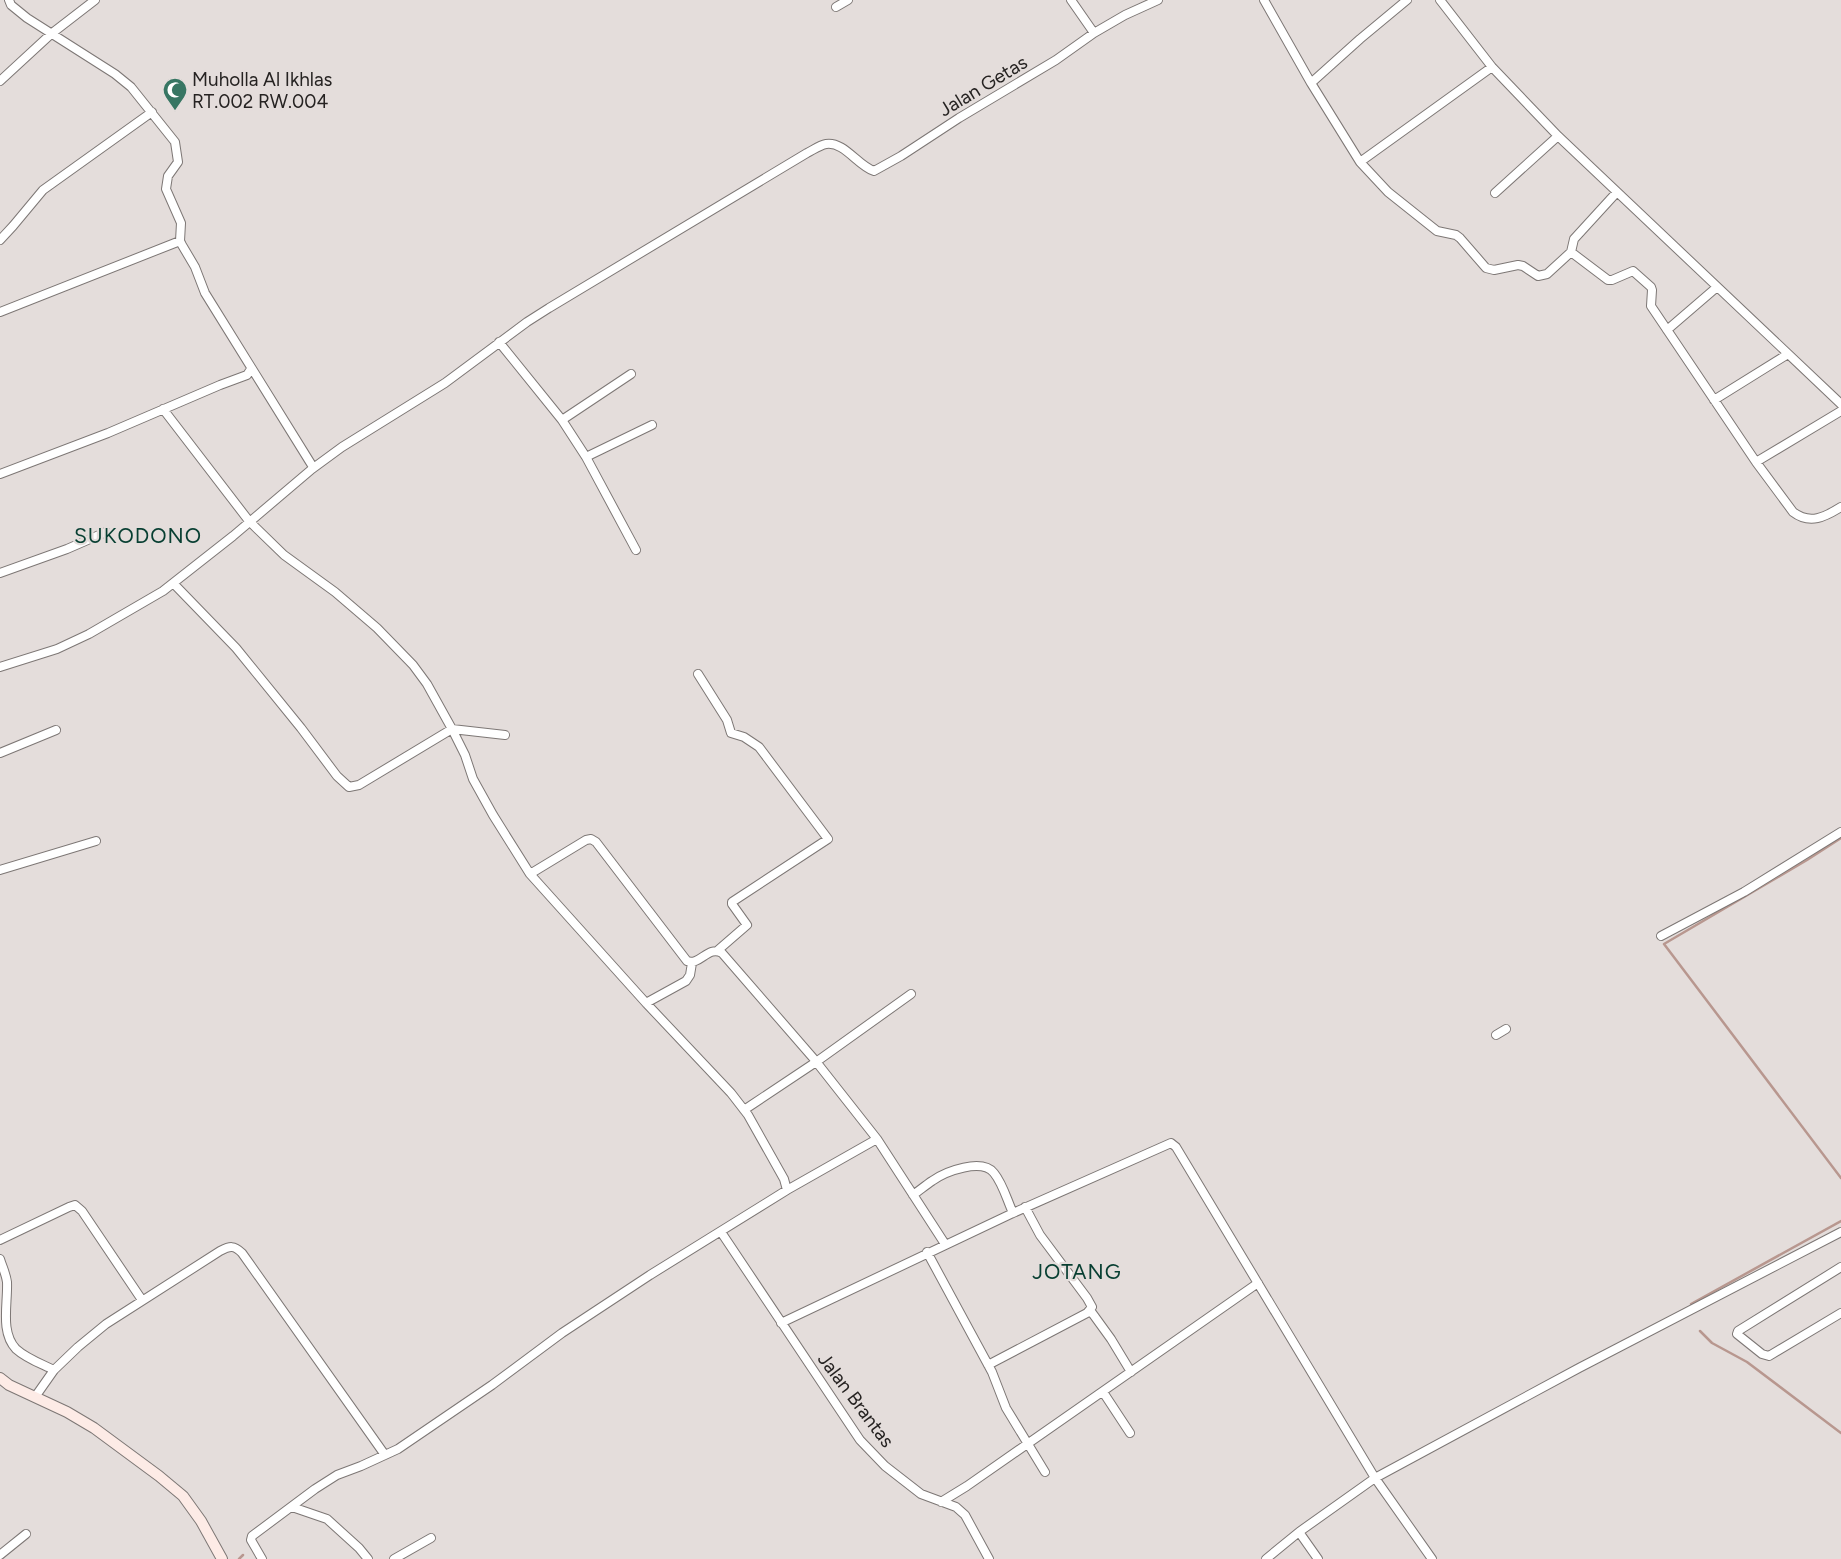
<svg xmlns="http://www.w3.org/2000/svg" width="1841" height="1559" viewBox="0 0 1841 1559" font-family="Figtree,sans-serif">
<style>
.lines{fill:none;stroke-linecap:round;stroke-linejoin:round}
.stream{stroke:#b8978f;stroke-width:2.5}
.street-casing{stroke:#7d7775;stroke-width:10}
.secondary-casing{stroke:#7d7775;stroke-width:12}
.street{stroke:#fff;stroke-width:8}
.secondary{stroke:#fdebe6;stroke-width:10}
.labels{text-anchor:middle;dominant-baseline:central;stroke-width:4.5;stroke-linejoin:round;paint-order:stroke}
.poi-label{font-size:19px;fill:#262322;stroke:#e4dddb;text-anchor:start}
.street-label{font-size:19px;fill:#262322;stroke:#e4dddb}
.quarter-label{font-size:21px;letter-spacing:1px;fill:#083f32;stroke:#e4dddb}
</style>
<rect width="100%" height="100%" fill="#e4dddb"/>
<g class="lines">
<!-- stream -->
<path class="stream" d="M1841,838L1807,860L1664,944L1841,1178
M1691,1304L1841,1221
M1700,1331L1712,1343L1747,1362L1841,1433
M239,1559L243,1555"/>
<defs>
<path id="street" d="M9,0L11,5L27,18L115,74L131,87L175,142L178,162L168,176L166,189L181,223L180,241L182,245L195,267L205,293L313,467
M1071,0L1094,33
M1264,0L1311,83L1360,162L1388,192L1437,231L1456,235L1460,238L1486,268L1494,270L1518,265L1523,266L1538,276L1547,274L1571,252L1574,239L1617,192
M1440,0L1492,67L1558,136L1841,404
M836,7L848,0
M0,81L51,34L95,0
M1311,83L1360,39L1407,0
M1360,162L1492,67
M1495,193L1558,136
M0,240L13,226L43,190L152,112
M1571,252L1608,280H1612L1633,271L1651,287L1652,290L1651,306L1756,462L1793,512C1810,525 1825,517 1841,507
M0,312L180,241
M1667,330L1717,287
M499,342L562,420L586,457L636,550
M1714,400L1788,354
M163,409L249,521L284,555L335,592L377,628L413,665L427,684L452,729L465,755L473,779L493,815L530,874L646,1003L731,1093L748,1115L784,1179L787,1190
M562,420L631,374
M586,457L652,425
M1756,462L1841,411
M0,474L108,433L220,385L247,375L251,369
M0,573L67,549L106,532
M173,583L236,648L301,728L337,776L349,787L359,785L452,729L505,735
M0,667L57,649L89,634L163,591L233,536L312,469L342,447L445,383L527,322L549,308L807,153C813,150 820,145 826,144C844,141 858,166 874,171L901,156L959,118L1056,60L1094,33L1125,15L1158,0
M698,674L727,720L731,733L744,737L759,747L828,839L732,902V904L747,925L717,951
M0,753L56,730
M0,870L96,841
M1661,936L1744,892L1841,832
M646,1003L686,981L690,975L692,963
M1496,1035L1506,1029
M744,1110L816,1062L911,994
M877,1139L945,1244
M913,1195C920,1190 926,1185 932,1181C946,1171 982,1158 994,1173C1003,1184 1007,1200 1013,1213
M721,1232L860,1440L885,1466L921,1494L956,1507L965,1515L989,1559
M0,1240L69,1207L75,1205L82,1211L142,1300
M927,1252L992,1372L1006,1408L1045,1472
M0,1259C2,1266 6,1274 7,1282C8,1304 0,1332 16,1349C27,1359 42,1364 54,1370
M1841,1267L1738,1331L1737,1334L1762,1354L1769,1356L1841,1313
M1090,1310L1111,1339L1131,1372
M781,1323L1013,1213L1171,1143L1176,1147L1375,1478L1432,1559
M988,1365L1087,1313L1092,1307L1087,1298L1040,1235L1025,1207
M1103,1392L1130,1433
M35,1397L54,1370L78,1347L106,1324L220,1251C230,1246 234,1245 242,1253L385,1455
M941,1502L967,1486L1258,1283
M292,1507L327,1519L359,1548L368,1559
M1299,1532L1318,1559
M0,1555L26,1534
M262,1559L251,1540L252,1536L315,1489L337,1475L361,1466L398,1449L492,1385L562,1333L650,1275L787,1190L877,1139L814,1059L722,953C708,945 700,966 687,961L596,842L591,839L586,840L530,874
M394,1559L431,1538
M1266,1559L1299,1532L1375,1478L1579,1368L1841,1232"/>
<path id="secondary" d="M0,1378L9,1385L67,1412L94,1428L159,1476L183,1496L201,1521L222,1559"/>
</defs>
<!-- street casing -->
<use href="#street" class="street-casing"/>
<!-- secondary casing -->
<use href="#secondary" class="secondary-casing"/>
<!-- street -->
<use href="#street" class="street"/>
<!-- secondary -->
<use href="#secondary" class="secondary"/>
</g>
<!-- icons -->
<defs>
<symbol id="mosque-pin" viewBox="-11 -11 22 30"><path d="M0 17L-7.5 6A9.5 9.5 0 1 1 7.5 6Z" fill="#377663" stroke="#e4dddb"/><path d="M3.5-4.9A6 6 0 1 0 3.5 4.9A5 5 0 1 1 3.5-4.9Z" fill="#fff"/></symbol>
</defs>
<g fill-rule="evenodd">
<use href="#mosque-pin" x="161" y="76" width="28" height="38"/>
</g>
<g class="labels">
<!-- poi labels -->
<g class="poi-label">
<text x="192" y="79">Muholla Al Ikhlas<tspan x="192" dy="22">RT.002 RW.004</tspan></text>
</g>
<!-- street labels -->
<g class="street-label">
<text transform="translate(983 86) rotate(-31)">Jalan Getas</text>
<text transform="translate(856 1400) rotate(53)">Jalan Brantas</text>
</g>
<!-- quarter labels -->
<g class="quarter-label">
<text x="138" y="535">SUKODONO</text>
<text x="1077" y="1271">JOTANG</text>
</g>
</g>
</svg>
